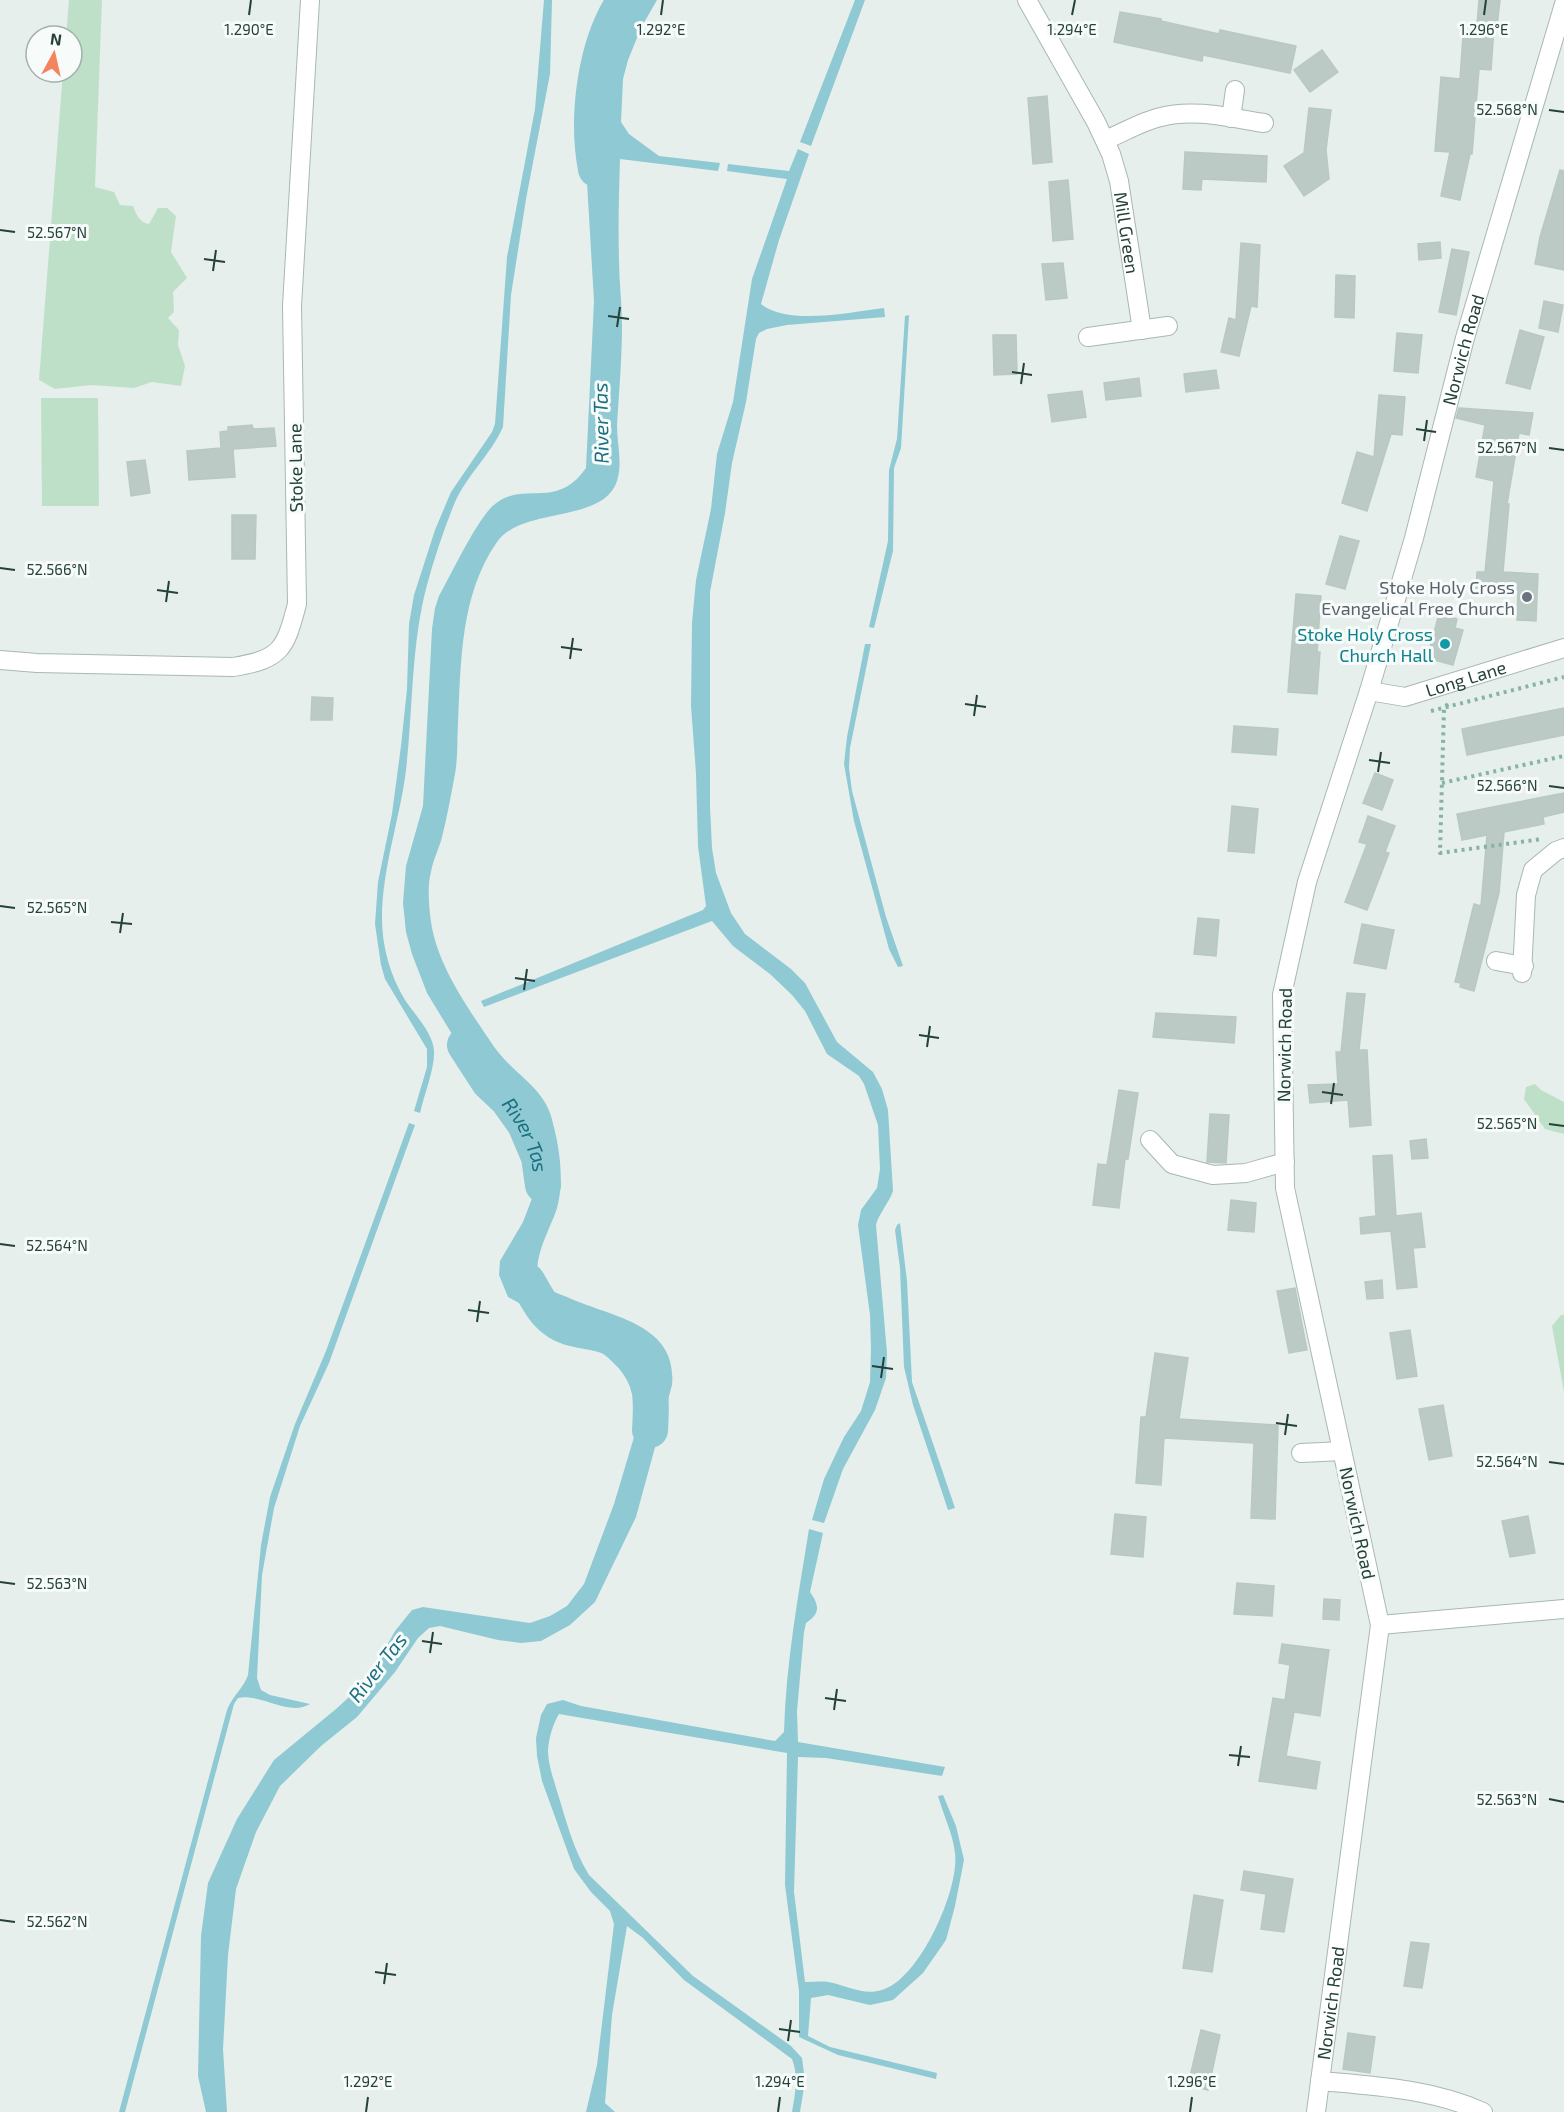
<svg xmlns="http://www.w3.org/2000/svg" width="1564" height="2112" viewBox="0 0 1564 2112" font-family="'Exo 2',sans-serif">
<style>
.green{fill:#bfe0c8}
.water{fill:#8ec9d4}
.lines{fill:none;stroke-linecap:round;stroke-linejoin:round}
.river{stroke:#8ec9d4;stroke-width:36}
.building{fill:#bbcac4;stroke:#b8c9c2;stroke-width:1.5}
.minor-casing{stroke:#a8b8b2;stroke-width:20}
.path{stroke:#86b3a5;stroke-width:4;stroke-dasharray:3 4.5;stroke-linecap:butt}
.minor{stroke:#fff;stroke-width:18}
.ticks{fill:none;stroke:#24423a;stroke-width:2}
.worship-dot{fill:#6b7280;stroke:#f7fbf9;stroke-width:2}
.culture-dot{fill:#0f9aa8;stroke:#f7fbf9;stroke-width:2}
.labels{text-anchor:middle;dominant-baseline:central;stroke-width:6;stroke-linejoin:round;paint-order:stroke}
.street-label{font-size:18px;fill:#24423a;stroke:#f7fbf9}
.worship-label{font-size:18px;fill:#5b616d;stroke:#f7fbf9;text-anchor:end}
.culture-label{font-size:18px;fill:#0d838f;stroke:#f7fbf9;text-anchor:end}
.water-label{font-size:20px;font-style:italic;fill:#1c6f80;stroke:#f7fbf9}
.ticks-label{font-size:15px;text-anchor:middle;fill:#24423a;stroke:#f7fbf9;stroke-width:6;stroke-linejoin:round;paint-order:stroke}
</style>
<rect width="100%" height="100%" fill="#e6efeb"/>
<!-- green -->
<path class="green" d="M69,0H102L95,187L114,192L120,205L133,206C136,214 140,223 149,224L158,208H167L176,216L171,252L187,278L173,292L174,312L168,318L179,330L178,345L185,366L181,386L152,382L134,388L91,385L55,389L39,380L63,72H72V36H66Z
M41,398H98L99,506H42Z
M1535,1084L1541,1090L1564,1102V1134L1545,1129L1524,1099L1526,1087Z
M1561,1315H1564V1392L1552,1326Z"/>
<!-- water -->
<path class="water" d="M544,0H552L550,74L526,199L511,295L503,427C490,456 464,478 453,507C443,532 434,559 427,585C411,644 413,710 406,770C400,819 382,868 382,918C382,947 390,975 405,1000C415,1015 433,1033 434,1051C435,1068 424,1095 420,1113L414,1111L427,1067V1049L385,979L381,965L375,924L378,882L392,814L401,746L407,689L409,624L414,595L435,530L451,492L492,432L495,424L507,257L535,109Z
M628,0H657L641,28L628,60L623,79L621,122L629,134L659,156L720,163L718,171L620,159C619,192 618,226 619,260C619,282 622,303 622,325C622,359 619,392 617,426C617,442 622,461 618,477C608,525 523,505 497,542C460,595 461,662 458,723C457,740 458,757 455,774C451,795 447,817 442,837C439,849 433,860 431,872C427,886 429,907 431,922C437,962 462,999 484,1032C491,1042 497,1052 506,1061C522,1078 544,1092 551,1116C559,1144 565,1179 557,1208C551,1228 528,1265 542,1283C547,1290 559,1294 567,1297C610,1317 678,1323 672,1385L636,1517L595,1602L570,1625L541,1641L521,1643L498,1640L440,1626L429,1628L418,1638L395,1672L357,1717L321,1746L280,1786L256,1832L236,1889L228,1955L223,2049L227,2112H206L198,2076L201,1936L208,1883L237,1819L274,1760L336,1709L360,1687L375,1667L395,1631L412,1610L423,1607L530,1623L550,1616L567,1606L584,1584L614,1504L649,1387V1369L646,1362L637,1351L624,1343L577,1329L536,1312L508,1297L499,1275L500,1261L523,1222L536,1188V1161L533,1144L528,1125L518,1109L510,1100L485,1079L458,1044L427,993L412,954L406,932L403,903L406,866L423,806L432,629L435,608L439,596C451,575 478,517 495,504C525,480 556,511 586,468L594,301L586,165L598,90L614,29Z
M855,0H865L811,146L800,142Z
M798,149L809,154L779,240L761,304C787,326 851,312 884,308L885,317L787,325L767,329L759,333L756,339L746,402L732,463L725,513L710,592V806L712,848L716,873L731,913L745,934L791,969L805,983L837,1042L873,1072L882,1089L888,1110L893,1191C889,1203 879,1213 876,1225L887,1353L886,1378L875,1410L843,1469L824,1523L812,1520L824,1479L844,1437L861,1411L870,1382L871,1349L870,1315L858,1225L861,1210L877,1188L880,1169L878,1125L864,1084L859,1076L827,1054L805,1011L792,995L770,974L733,946L712,921L484,1007L481,1001L703,910L706,906L698,846L696,773L691,706L692,623L696,580L711,509L717,454L733,402L752,279L787,179L727,171L728,164L789,171Z
M909,315L901,448L894,468L893,551L874,628L869,627L888,541L889,470L897,439L905,316Z
M865,644H871L850,748L849,768L852,791L886,917L903,966L898,967L889,949L854,821L844,764L847,737Z
M409,1123L415,1125L329,1363L300,1426L274,1508L262,1575L257,1678L261,1690L270,1695L310,1704C289,1717 260,1693 238,1698L234,1704L125,2112H119L227,1710C233,1695 243,1689 248,1675L261,1545L270,1497L295,1424L326,1351Z
M900,1223L907,1281L912,1382L955,1508L948,1510L913,1405L904,1367L900,1268L895,1230L897,1225Z
M809,1529L823,1533L810,1592C819,1605 821,1613 806,1623L804,1632L797,1711L798,1742L945,1767L942,1776L826,1758L798,1757L794,1892L805,1982C813,1982 821,1981 828,1982C846,1985 863,1996 882,1990C919,1980 960,1889 955,1853C953,1834 943,1814 938,1796L943,1795L956,1826L964,1860L955,1906L946,1940L923,1973L893,2000L870,2005L828,1995L811,1998L808,2036L830,2047L937,2073L936,2079L838,2055L799,2037V1991L785,1885L787,1753L559,1714C553,1724 549,1737 548,1750C548,1763 553,1778 557,1791C566,1820 573,1849 589,1875L693,1976L791,2046L802,2058L805,2081L800,2112H792C795,2094 799,2077 792,2059L684,1980L643,1938L627,1926L612,2015L605,2103L615,2112H586L597,2065L614,1924L610,1911L591,1892L574,1869L542,1781L537,1756L536,1738L541,1715L547,1704L563,1700L581,1706L775,1741L784,1732C786,1663 798,1597 809,1529Z"/>
<g class="lines">
<!-- river -->
<g class="river">
<path d="M596,169C586,117 595,44 625,0"/>
<path id="s1" d="M465,1045L489,1082L508,1100L525,1124L539,1157L543,1185"/>
<path d="M527,1281C535,1294 542,1310 554,1319C570,1332 589,1329 607,1336C616,1339 625,1349 632,1356C653,1381 652,1399 650,1430"/>
</g>
</g>
<!-- building -->
<path class="building" d="M1479,0H1500L1497,27H1494L1491,70L1479,69L1472,154H1470L1460,200L1441,196L1450,152L1435,151L1441,77L1460,79L1463,36L1476,37Z
M1120,12L1161,19V21L1219,34L1220,30L1296,46L1290,73L1203,55L1202,61L1114,42Z
M1322,50L1338,72L1310,92L1294,70Z
M1047,96L1052,162L1033,164L1028,98Z
M1309,108L1331,110L1326,150L1329,179L1304,196L1284,166L1304,153Z
M1185,152L1267,156L1266,182L1202,179L1201,190L1183,189Z
M1560,170L1564,171V270L1535,264L1540,237Z
M1068,180L1073,239L1053,241L1049,182Z
M1440,242L1441,258L1419,260L1418,244Z
M1241,243L1260,245L1257,307L1251,306L1239,356L1221,352L1229,318L1236,320Z
M1452,249L1469,252L1456,315L1439,312Z
M1063,263L1067,298L1046,300L1042,264Z
M1336,275L1355,276L1354,318L1335,317Z
M1544,301L1563,305L1558,332L1539,328Z
M1520,330L1544,337L1530,389L1506,383Z
M1397,333L1422,335L1418,373L1394,371Z
M993,335H1016L1017,374L994,375Z
M1216,370L1219,388L1186,392L1184,374Z
M1139,378L1141,396L1106,400L1104,383Z
M1082,391L1086,417L1052,422L1048,395Z
M1379,395L1405,397L1402,435L1391,434L1367,511L1342,503L1357,452L1374,457Z
M1459,408L1533,413L1529,435L1519,433L1507,504H1509L1503,572L1538,574L1536,621L1517,620L1518,590L1476,588L1477,572H1485L1494,481L1476,477L1485,425L1456,418Z
M252,425L253,429L274,428L276,446L233,449L235,477L189,480L187,451L221,448L220,432L228,431V427Z
M145,460L150,493L131,496L127,462Z
M232,515H256L255,559H232Z
M1340,536L1359,541L1345,589L1326,584Z
M1296,594L1321,596L1317,652H1320L1317,694L1288,692Z
M1439,614L1457,619L1455,628L1463,630L1453,665L1427,658Z
M312,697L333,698L332,720H311Z
M1564,708V735L1467,755L1462,729Z
M1234,726L1278,729L1276,755L1232,752Z
M1375,773L1393,780L1382,810L1363,803Z
M1564,793V812L1543,817L1544,824L1504,832L1499,893L1474,991L1460,987L1461,983L1455,982L1474,904L1481,906L1487,835L1462,840L1457,814Z
M1232,806L1258,809L1254,853L1228,851Z
M1368,816L1395,826L1385,852L1389,853L1367,910L1345,902L1367,844L1359,842Z
M1198,918L1219,920L1216,956L1194,954Z
M1362,924L1394,930L1386,969L1354,963Z
M1347,993L1365,994L1359,1050H1367L1371,1125L1350,1127L1348,1100L1310,1103L1308,1085L1338,1084L1336,1052H1341Z
M1156,1013L1236,1017L1234,1043L1153,1037Z
M1119,1090L1138,1093L1128,1159H1125L1119,1208L1093,1205L1098,1164L1107,1165Z
M1210,1114L1229,1115L1226,1163L1207,1162Z
M1426,1139L1428,1158L1412,1159L1410,1141Z
M1392,1155L1396,1216L1421,1213L1425,1247L1413,1248L1417,1287L1397,1289L1391,1231L1361,1234L1360,1218L1376,1216L1373,1156Z
M1231,1200L1256,1203L1254,1232L1228,1230Z
M1382,1280L1383,1298L1367,1299L1365,1282Z
M1295,1288L1307,1350L1289,1353L1277,1291Z
M1410,1330L1417,1376L1397,1379L1390,1333Z
M1155,1353L1188,1358L1179,1419L1278,1425L1275,1519L1251,1518L1254,1443L1164,1438L1161,1485L1136,1483L1141,1417H1146Z
M1443,1405L1452,1456L1429,1460L1419,1409Z
M1115,1514L1146,1517L1143,1557L1111,1554Z
M1528,1516L1535,1553L1510,1557L1502,1521Z
M1237,1583L1274,1586L1272,1616L1234,1614Z
M1324,1599L1340,1600L1339,1620L1323,1619Z
M1282,1644L1329,1650L1320,1716L1294,1712L1286,1756L1320,1762L1316,1789L1259,1781L1273,1698L1285,1700L1290,1665L1279,1663Z
M1244,1871L1293,1879L1284,1932L1261,1929L1266,1894L1241,1890Z
M1194,1895L1223,1900L1212,1972L1183,1968Z
M1411,1942L1429,1944L1422,1988L1404,1986Z
M1201,2030L1220,2035L1208,2090L1188,2085Z
M1348,2033L1375,2037L1370,2073L1343,2069Z"/>
<g class="lines">
<defs>
<g id="minor">
<path id="s2" d="M1027,0L1096,122L1111,154L1119,181L1142,330"/>
<path d="M1231,118L1235,90"/>
<path d="M1105,140C1123,133 1142,121 1161,117C1193,108 1231,118 1264,123"/>
<path d="M1088,337L1168,326"/>
<path d="M0,660L37,663L233,667C281,659 285,650 297,604L292,306L310,0"/>
<path id="s3" d="M1369,691L1405,697L1564,648"/>
<path d="M1496,961L1524,966"/>
<path d="M1522,973L1526,895L1533,870L1556,851L1564,848"/>
<path d="M1150,1140L1172,1164L1213,1175L1246,1173L1285,1162"/>
<path d="M1301,1453L1342,1451"/>
<path d="M1380,1625L1564,1609"/>
<path d="M1320,2081C1376,2086 1432,2089 1483,2112"/>
<path id="s4" d="M1316,2112L1380,1625L1285,1188L1282,995L1307,882L1369,691L1414,538L1465,338L1564,4"/>
</g>
</defs>
<!-- minor casing -->
<use href="#minor" class="minor-casing"/>
<!-- path -->
<path class="path" d="M1448,704L1444,708L1440,853L1542,839
M1431,711L1564,677
M1442,783L1564,756"/>
<!-- minor -->
<use href="#minor" class="minor"/>
</g>
<!-- ticks -->
<path class="ticks" d="M249,15L251,0M661,15L663,0M1072,15L1075,0M1484,15L1486,0M1549,110L1564,112M0,230L15,232M204,259L225,262M213,271L216,250M608,316L629,319M617,327L620,307M1012,372L1032,375M1021,384L1024,363M1416,429L1436,432M1424,441L1427,420M1549,448L1564,450M0,568L15,570M157,590L178,593M166,602L169,581M561,647L582,650M570,659L573,638M965,704L986,707M974,716L977,695M1369,760L1390,763M1378,772L1381,752M1549,786L1564,788M0,906L15,908M111,922L132,924M120,933L123,913M515,978L535,981M524,990L527,969M919,1035L939,1038M927,1047L930,1026M1322,1092L1343,1095M1331,1104L1334,1083M1549,1124L1564,1126M0,1244L15,1246M468,1310L489,1313M477,1322L480,1301M872,1366L893,1369M881,1378L884,1357M1276,1423L1297,1426M1285,1435L1288,1414M1549,1462L1564,1464M0,1582L15,1584M422,1641L442,1644M430,1653L433,1632M825,1698L846,1701M834,1710L837,1689M1229,1755L1250,1757M1238,1766L1241,1746M1549,1799L1564,1802M0,1920L15,1922M375,1972L396,1975M384,1984L387,1963M779,2029L800,2032M788,2041L791,2020M366,2112L368,2097M778,2112L780,2097M1190,2112L1192,2097"/>
<!-- markers -->
<circle class="worship-dot" cx="1527" cy="597" r="6"/>
<circle class="culture-dot" cx="1445" cy="644" r="6"/>
<g class="labels">
<!-- street labels -->
<g class="street-label">
<text stroke="none"><textPath href="#s2" startOffset="256">Mill Green</textPath></text>
<text stroke="none"><textPath href="#s4" startOffset="1802">Norwich Road</textPath></text>
<text transform="translate(295 468) rotate(-91)">Stoke Lane</text>
<text stroke="none"><textPath href="#s3" startOffset="100">Long Lane</textPath></text>
<text transform="translate(1284 1045) rotate(-89)">Norwich Road</text>
<text transform="translate(1358 1523) rotate(78)">Norwich Road</text>
<text stroke="none"><textPath href="#s4" startOffset="110">Norwich Road</textPath></text>
</g>
<!-- worship labels -->
<g class="worship-label">
<text x="1515" y="587">Stoke Holy Cross<tspan x="1515" dy="21">Evangelical Free Church</tspan></text>
</g>
<!-- culture labels -->
<g class="culture-label">
<text x="1433" y="634">Stoke Holy Cross<tspan x="1433" dy="21">Church Hall</tspan></text>
</g>
<!-- water labels -->
<g class="water-label">
<text transform="translate(600 423) rotate(-91)">River Tas</text>
<text stroke="none"><textPath href="#s1" startOffset="110">River Tas</textPath></text>
<text transform="translate(377 1667) rotate(-52)">River Tas</text>
</g>
</g>
<g class="ticks-label">
<text x="249" y="35">1.290°E</text>
<text x="661" y="35">1.292°E</text>
<text x="1072" y="35">1.294°E</text>
<text x="1484" y="35">1.296°E</text>
<text x="1507" y="115">52.568°N</text>
<text x="57" y="238">52.567°N</text>
<text x="1507" y="453">52.567°N</text>
<text x="57" y="575">52.566°N</text>
<text x="1507" y="791">52.566°N</text>
<text x="57" y="913">52.565°N</text>
<text x="1507" y="1129">52.565°N</text>
<text x="57" y="1251">52.564°N</text>
<text x="1507" y="1467">52.564°N</text>
<text x="57" y="1589">52.563°N</text>
<text x="1507" y="1805">52.563°N</text>
<text x="57" y="1927">52.562°N</text>
<text x="368" y="2087">1.292°E</text>
<text x="780" y="2087">1.294°E</text>
<text x="1192" y="2087">1.296°E</text>
</g>
<!-- north arrow -->
<g transform="translate(54 54) rotate(8)"><circle r="28" fill="#f7fbf9" stroke="#a3b1ad" stroke-width="1.5"/>
<path d="M0-4.5L10 22L0 15L-10 22Z" fill="#f4845f"/>
<text y="-9" font-size="16" font-weight="bold" text-anchor="middle" fill="#24423a">N</text>
</g>
</svg>
